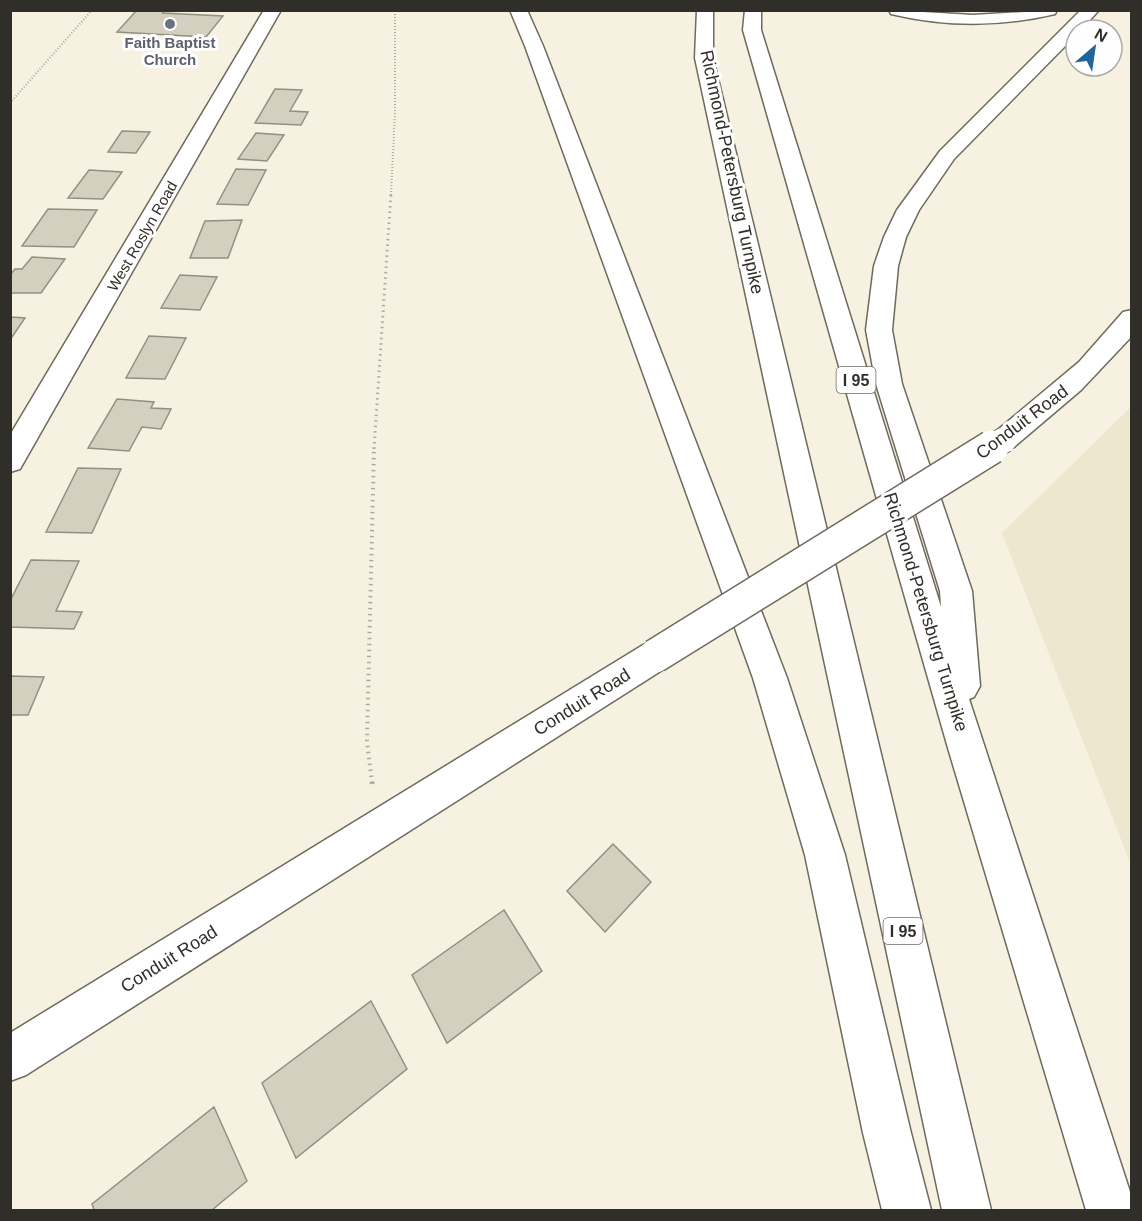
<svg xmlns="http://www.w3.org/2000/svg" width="1142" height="1221" viewBox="0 0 1142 1221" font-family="Arial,sans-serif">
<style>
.built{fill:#ede7cf}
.building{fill:#d4d0c0;stroke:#949081;stroke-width:1.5}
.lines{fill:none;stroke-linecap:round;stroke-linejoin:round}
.street-casing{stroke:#6e6a5c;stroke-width:3}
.secondary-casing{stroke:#6e6a5c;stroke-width:3}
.highway-casing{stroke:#6e6a5c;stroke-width:3}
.path-far3{stroke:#aeaa9e;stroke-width:2;stroke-dasharray:1 2;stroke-linecap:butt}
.path-far2{stroke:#aeaa9e;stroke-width:3;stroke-dasharray:1.5 4;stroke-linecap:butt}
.path-far1{stroke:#aeaa9e;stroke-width:4;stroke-dasharray:1.5 4.5;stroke-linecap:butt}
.path{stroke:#aeaa9e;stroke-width:5;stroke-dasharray:2 6;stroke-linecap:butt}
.street{fill:#fff;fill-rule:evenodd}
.secondary{fill:#fff;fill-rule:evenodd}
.highway{fill:#fff;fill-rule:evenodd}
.secondary-bridge-far1-casing{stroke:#6e6a5c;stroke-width:27;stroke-linecap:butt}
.secondary-bridge-casing{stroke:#6e6a5c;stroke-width:36;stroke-linecap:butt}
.secondary-bridge-far1{stroke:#fff;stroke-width:25}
.secondary-bridge{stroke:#fff;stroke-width:33}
.worship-dot{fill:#6b7280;stroke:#fefefe;stroke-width:2}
.labels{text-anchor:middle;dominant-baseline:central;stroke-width:6;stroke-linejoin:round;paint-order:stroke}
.far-worship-label{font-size:15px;font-weight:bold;fill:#5b616d;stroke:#fefefe}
.far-street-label{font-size:15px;fill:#302e28;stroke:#fefefe}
.shield{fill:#fefefe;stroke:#6e6c68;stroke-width:1.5}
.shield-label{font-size:16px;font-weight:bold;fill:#302e28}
.street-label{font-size:18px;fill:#302e28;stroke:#fefefe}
</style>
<rect width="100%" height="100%" fill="#f6f1e1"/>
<!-- built -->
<path class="built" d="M1131,407V865L1002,533Z"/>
<!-- building -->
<path class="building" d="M137,10H165L163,13L223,16L206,37L117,32Z
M275,89L302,90L290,111L308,112L301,125L255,123Z
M122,131L150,132L136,153L108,152Z
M256,133L284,135L267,161L238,159Z
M236,169L266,170L248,205L217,204Z
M89,170L122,172L103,199L68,198Z
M48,209L97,210L74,247L22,246Z
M242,220L228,258H190L205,221Z
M32,257L65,259L41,293H10V275L15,269H22Z
M180,275L217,277L200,310L161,308Z
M10,317L25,318L10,340Z
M149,336L186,338L165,379L126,378Z
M117,399L154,402L151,408L171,409L161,429L142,427L129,451L88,448Z
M78,468L121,469L92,533L46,532Z
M31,560L79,561L56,611L82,612L74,629L10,627V601Z
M10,676L44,677L28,715H10Z
M613,844L651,882L605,932L567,891Z
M504,910L542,971L447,1043L412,975Z
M371,1001L407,1069L296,1158L262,1083Z
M214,1107L247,1181L212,1210H94L92,1204Z"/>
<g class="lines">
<defs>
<path id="street" d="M264,10H281L20,469L10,472V435Z"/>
<path id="secondary" d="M1132,310V336L1081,390L1014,447L1004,450L994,447L990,440L994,433L1079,362L1123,312Z
M655,641L667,645L672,656L667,667L26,1075L10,1081V1033L643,645Z"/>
<path id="highway" d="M510,10H527L543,46L787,678L845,855L911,1133L931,1210H882L863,1133L805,855L753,678L525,46Z
M697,10H713V58L991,1210H942L695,58Z
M745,10H761V30L941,607L940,591L876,384L866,330L874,266L884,237L897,210L940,151L1081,10H1099L1081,30H1076V35L954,159L919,210L906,237L898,266L892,330L902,384L972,591L980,686L974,697L969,699L1132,1198V1210H1086L948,748L743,30Z
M889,10L973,15L1057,10L1055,14C1000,27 946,27 891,14Z"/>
</defs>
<!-- street casing -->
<use href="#street" class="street-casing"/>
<!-- secondary casing -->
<use href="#secondary" class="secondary-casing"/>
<!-- highway casing -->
<use href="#highway" class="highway-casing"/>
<!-- path-far3 -->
<path class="path-far3" d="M10,103L92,10
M391,195L395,112V10"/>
<!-- path-far2 -->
<path class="path-far2" d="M374,449L391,193"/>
<!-- path-far1 -->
<path class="path-far1" d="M372,783L367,741L374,447"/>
<!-- path -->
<path class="path" d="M372,782L373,789"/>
<!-- street -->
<use href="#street" class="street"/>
<!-- secondary -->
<use href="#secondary" class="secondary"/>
<!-- highway -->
<use href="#highway" class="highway"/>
<defs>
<path id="secondary-bridge-far1" d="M989,449L1004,440"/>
<path id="secondary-bridge" d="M655,656L992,447"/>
</defs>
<!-- secondary-bridge-far1 casing -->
<use href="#secondary-bridge-far1" class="secondary-bridge-far1-casing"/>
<!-- secondary-bridge casing -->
<use href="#secondary-bridge" class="secondary-bridge-casing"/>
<!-- secondary-bridge-far1 -->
<use href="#secondary-bridge-far1" class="secondary-bridge-far1"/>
<!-- secondary-bridge -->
<use href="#secondary-bridge" class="secondary-bridge"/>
</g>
<!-- markers -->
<circle class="worship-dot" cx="170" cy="24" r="6"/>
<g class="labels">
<!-- far-worship labels -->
<g class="far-worship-label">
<text x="170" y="42">Faith Baptist<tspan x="170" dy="17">Church</tspan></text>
</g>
<!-- far-street labels -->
<g class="far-street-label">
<text transform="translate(142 236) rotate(-60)">West Roslyn Road</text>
</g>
<!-- shield labels -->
<g class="shield">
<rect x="836.5" y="367" width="39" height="26" rx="4.5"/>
<rect x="883.5" y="918" width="39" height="26" rx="4.5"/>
</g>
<g class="shield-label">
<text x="856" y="380">I 95</text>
<text x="903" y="931">I 95</text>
</g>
<!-- street labels -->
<g class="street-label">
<text transform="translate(732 172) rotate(78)">Richmond-Petersburg Turnpike</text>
<text transform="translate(1022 422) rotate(-37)">Conduit Road</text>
<text transform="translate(926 612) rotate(73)">Richmond-Petersburg Turnpike</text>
<text transform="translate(582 702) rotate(-32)">Conduit Road</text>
<text transform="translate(169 959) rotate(-32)">Conduit Road</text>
</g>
</g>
<!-- border -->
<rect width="1142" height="1221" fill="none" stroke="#302e28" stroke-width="24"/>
<!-- north arrow -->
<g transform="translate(1094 48) rotate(29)"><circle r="28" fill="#fefefe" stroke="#acaba8" stroke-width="1.5"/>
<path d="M0-4.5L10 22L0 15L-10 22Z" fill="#21659a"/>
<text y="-9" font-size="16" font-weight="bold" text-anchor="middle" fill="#302e28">N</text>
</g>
</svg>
